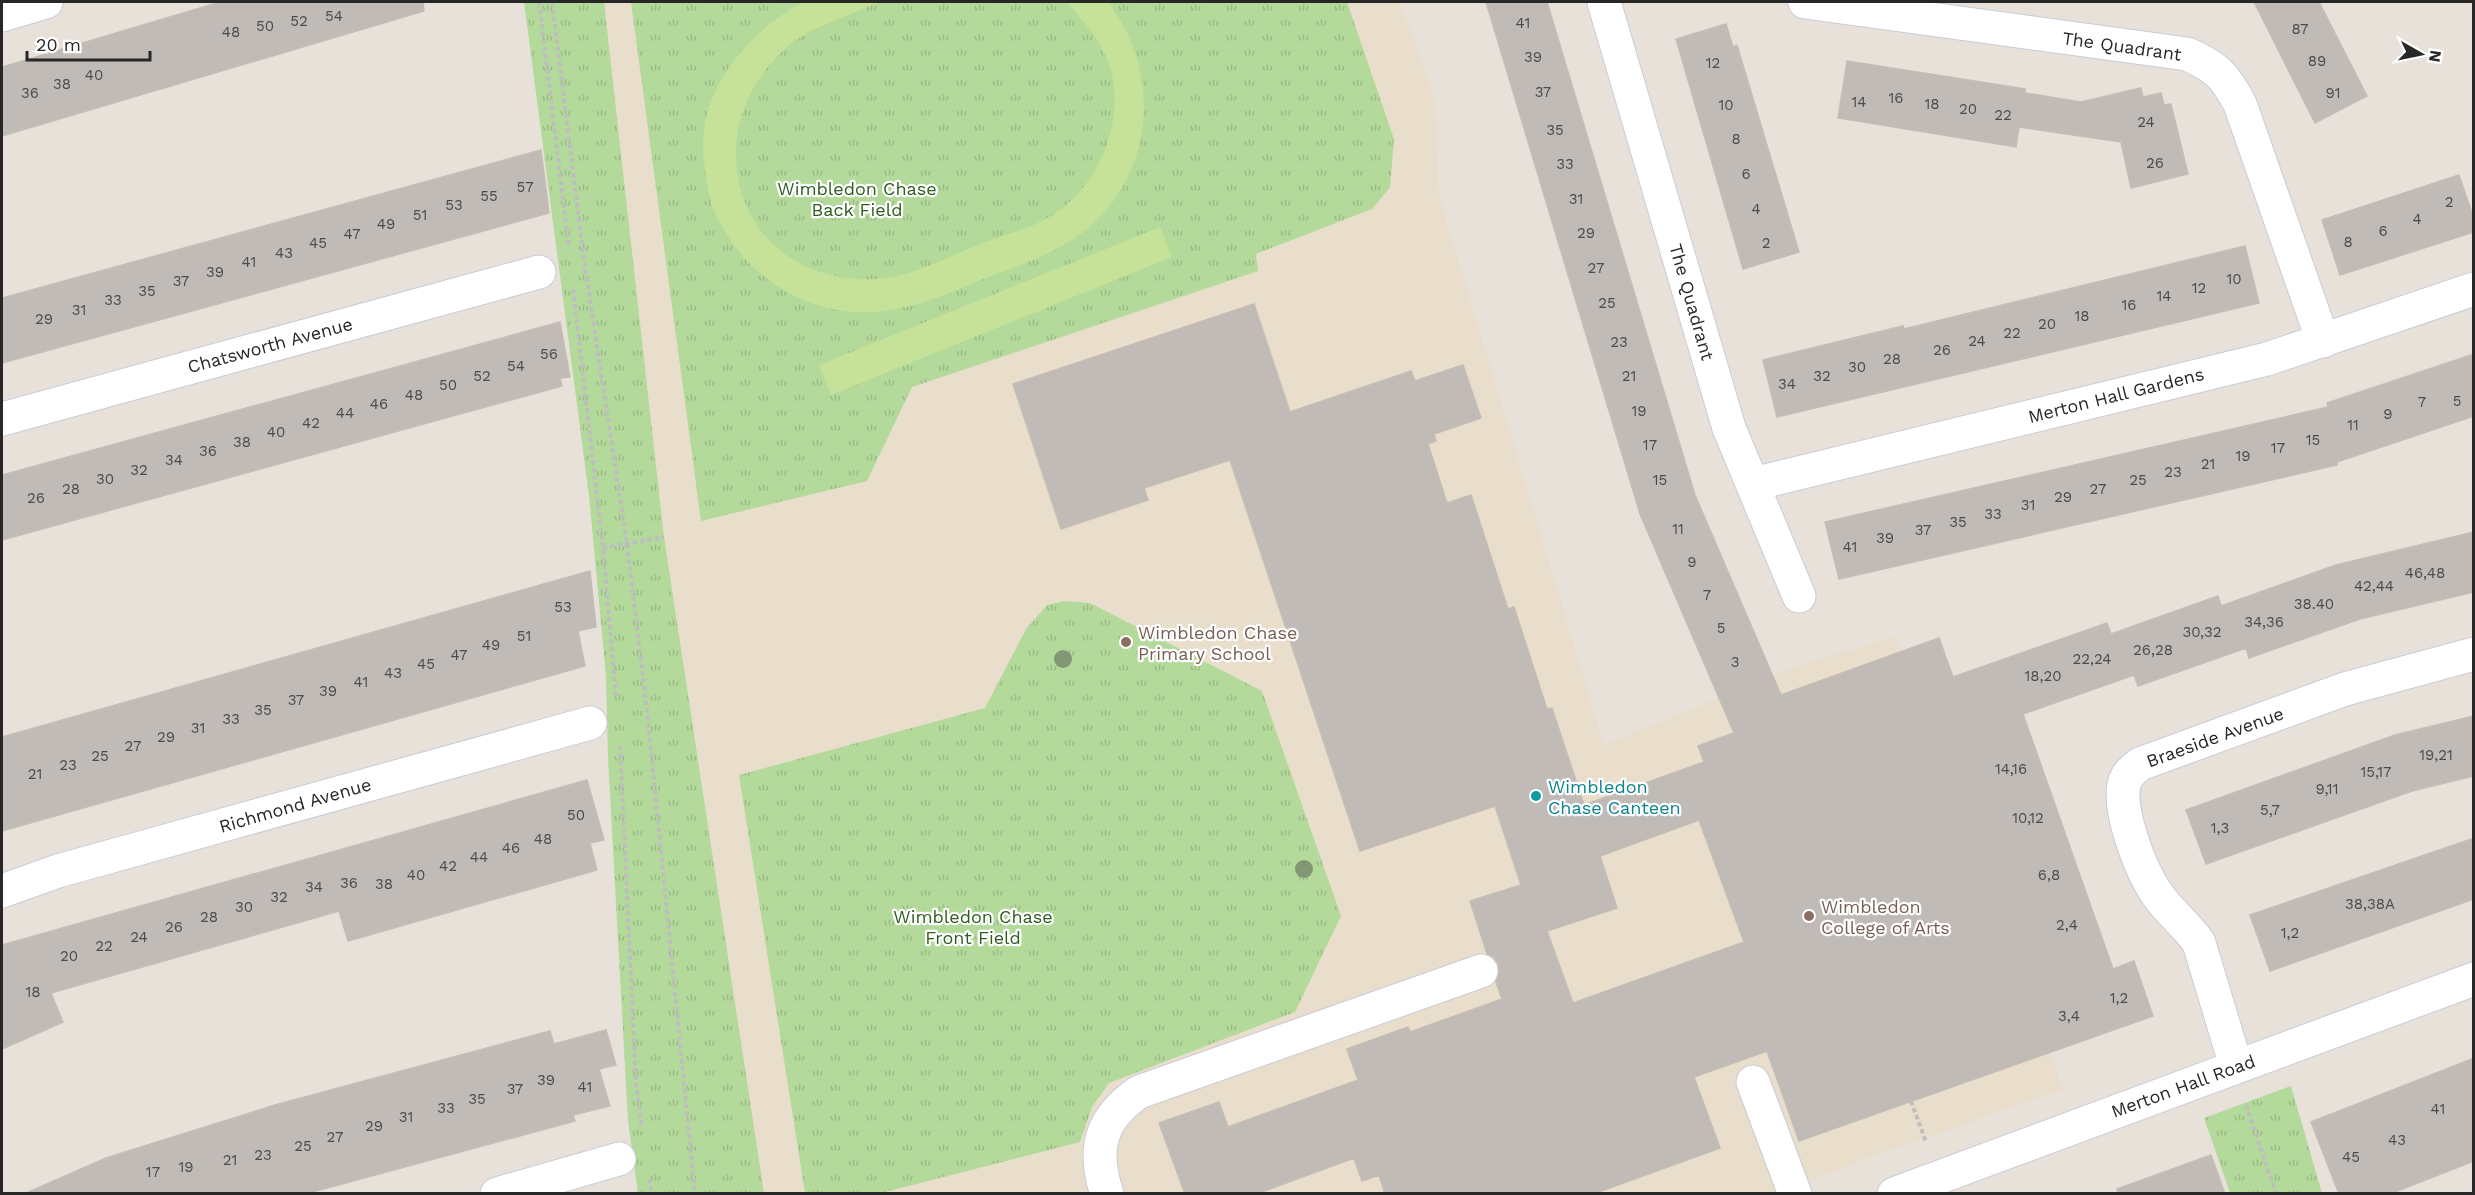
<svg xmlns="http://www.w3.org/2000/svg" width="2475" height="1195" viewBox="0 0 2475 1195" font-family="'Work Sans',sans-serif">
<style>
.education{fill:#e9ddcb}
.park{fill:url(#park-tufts)}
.pitch{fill:#c6e198}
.building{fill:#c1bbb7;stroke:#c3bdb4;stroke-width:1.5;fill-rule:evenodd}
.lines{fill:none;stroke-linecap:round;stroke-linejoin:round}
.minor-casing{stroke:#c9ccd8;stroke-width:35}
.path{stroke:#bebebe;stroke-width:4;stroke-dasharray:4.5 3;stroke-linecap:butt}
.minor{stroke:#fff;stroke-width:33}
.tree{fill:#829874}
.education-dot{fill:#8d6e63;stroke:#fff;stroke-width:2}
.culture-dot{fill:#0f9aa8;stroke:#fff;stroke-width:2}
.labels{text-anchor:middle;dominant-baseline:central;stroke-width:4.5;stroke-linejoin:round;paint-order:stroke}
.number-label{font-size:15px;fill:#4e4c4b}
.street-label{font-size:18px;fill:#272727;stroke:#fff}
.park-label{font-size:18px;fill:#2f5c20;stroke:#fff}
.education-label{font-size:18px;fill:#785e54;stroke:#fff;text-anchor:start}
.culture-label{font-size:18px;fill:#0d838f;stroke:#fff;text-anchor:start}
</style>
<defs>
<pattern id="park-tufts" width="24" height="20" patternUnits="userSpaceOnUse" patternTransform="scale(1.5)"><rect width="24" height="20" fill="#b4da9b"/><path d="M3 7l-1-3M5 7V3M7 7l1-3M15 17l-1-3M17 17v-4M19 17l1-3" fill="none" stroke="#9bbb86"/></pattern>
</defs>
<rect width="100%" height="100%" fill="#e8e1da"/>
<!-- education -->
<path class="education" d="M604,2H1400L1435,99L1439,196L1604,745L1790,669L1895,636L2063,1089L1771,1193H764L664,537Z"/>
<!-- park -->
<path class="park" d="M524,2H604L664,537L764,1193H638L628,1121L608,759L606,676L589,496Z
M631,2H1347L1394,139L1390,187L1372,209L1256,254L1258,271L912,387L867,481L701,521Z
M1064,601L1090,603L1262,691L1341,916L1295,1012L1109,1083L1092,1107L1080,1142L881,1193H805L739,775L985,708L1026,629L1047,605Z
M2291,1086L2322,1193H2230L2204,1118Z"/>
<!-- pitch -->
<path class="pitch" d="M802,2H879C855,13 813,27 793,42C759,69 735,111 736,155C737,234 800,284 877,279C912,277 948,257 980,244C1002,235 1031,229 1051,216C1097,188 1124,127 1112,74C1106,46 1085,23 1067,2H1108C1159,69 1157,163 1094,223C1063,252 1019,265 981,280C949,293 918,307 883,311C812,320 745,278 716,215C708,198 706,178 704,160C695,92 748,33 802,2Z
M1160,227L1172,257L831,395L819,365Z"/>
<!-- building -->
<path class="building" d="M220,2H423L424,11L2,136V67Z
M1486,2H1547L1695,495L1781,695L1939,638L1953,677L2107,623L2111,634L2218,596L2221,606L2336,565L2474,532V592L2360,619L2249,658L2246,648L2138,686L2134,675L2023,714L2113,969L2134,961L2153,1016L1799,1141L1767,1051L1694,1077L1720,1148L1593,1194H1385L1379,1175L1362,1181L1354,1158L1256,1194H1185L1159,1123L1219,1102L1228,1127L1358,1080L1347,1049L1408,1027L1410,1032L1502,999L1496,982L1499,965L1494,957L1487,954L1470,901L1521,885L1495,806L1360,851L1230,460L1144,488L1148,500L1061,529L1013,384L1254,304L1290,412L1411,371L1415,381L1463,365L1481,418L1434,434L1436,441L1428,444L1447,503L1471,495L1508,609L1514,607L1547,709L1552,708L1584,805L1704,762L1698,746L1734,733L1640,514ZM1699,820L1744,942L1573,1003L1547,931L1617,908L1600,856Z
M2254,2H2319L2367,96L2315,123Z
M1726,24L1733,47L1737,45L1799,252L1743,269L1676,39Z
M1847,61L2025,89V93L2081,102L2141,88L2143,97L2161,93L2164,105L2171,104L2188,174L2131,188L2121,142L2019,127L2016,147L1838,118Z
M541,150L549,213L2,363V298Z
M2459,175L2474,219V232L2340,275L2322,220Z
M2245,246L2259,303L1777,417L1763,360L1903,326L1904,329Z
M560,322L570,377L560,378L562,386L2,540V475Z
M2474,354V416L2337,462V465L1839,579L1825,522L2328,407L2327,403Z
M590,571L596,627L578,631L585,666L2,831V737Z
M2474,716V776L2412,791L2206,864L2186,810L2395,735Z
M587,780L604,840L590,843L597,870L348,941L339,911L51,993L63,1022L2,1049V945Z
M2474,838V899L2270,971L2250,915Z
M606,1030L616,1065L599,1069L610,1106L573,1115L575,1121L305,1194H24L106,1158L275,1105L550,1031L554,1044Z
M2474,1058V1161L2390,1194H2339L2311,1122Z
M2211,1155L2225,1194H2118L2117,1189Z"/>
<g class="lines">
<defs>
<path id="minor" d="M1604,2L1729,428L1799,596
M1805,2L2187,54C2217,67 2225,76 2240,104L2323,341
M2,15L46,2
M2,419L539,272
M1753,484L2267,359L2474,289
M2,891L58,871L590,723
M2236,1066L2199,943C2187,925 2169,912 2157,894C2141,871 2116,808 2125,781C2128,773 2134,769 2140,764L2345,689L2474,654
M1753,1082L1795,1194
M497,1194L619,1159
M1107,1194C1092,1149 1100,1119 1139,1092L1481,971
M1894,1194L2474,979"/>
</defs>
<!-- minor casing -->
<use href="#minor" class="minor-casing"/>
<!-- path -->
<path class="path" d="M539,2L569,249
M552,2L584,260L627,544L647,711L695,1194
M573,289L603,548L616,696
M603,548L664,537
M620,746L636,1084L642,1128
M1911,1101L1926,1142
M2246,1105L2276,1194
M649,1179L652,1194"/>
<!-- minor -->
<use href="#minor" class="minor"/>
</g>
<!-- trees -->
<g class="tree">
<circle cx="1063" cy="659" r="9"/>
<circle cx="1304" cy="869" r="9"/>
</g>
<!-- markers -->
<g class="education-dot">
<circle cx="1126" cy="642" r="6"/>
<circle cx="1809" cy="916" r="6"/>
</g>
<circle class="culture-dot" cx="1536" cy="796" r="6"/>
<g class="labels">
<!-- number labels -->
<g class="number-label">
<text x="334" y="16">54</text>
<text x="299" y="21">52</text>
<text x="1523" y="23">41</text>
<text x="265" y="26">50</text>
<text x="2300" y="29">87</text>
<text x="231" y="32">48</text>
<text x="1533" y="57">39</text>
<text x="2317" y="61">89</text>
<text x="1713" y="63">12</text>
<text x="94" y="75">40</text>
<text x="62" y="84">38</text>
<text x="1543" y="92">37</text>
<text x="30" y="93">36</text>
<text x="2333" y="93">91</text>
<text x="1896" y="98">16</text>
<text x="1859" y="102">14</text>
<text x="1932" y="104">18</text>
<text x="1726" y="105">10</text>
<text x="1968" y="109">20</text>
<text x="2003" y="115">22</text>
<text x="2146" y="122">24</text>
<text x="1555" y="130">35</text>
<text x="1736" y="139">8</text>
<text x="2155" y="163">26</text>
<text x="1565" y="164">33</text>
<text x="1746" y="174">6</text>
<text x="525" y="187">57</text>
<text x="489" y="196">55</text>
<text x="1576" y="199">31</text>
<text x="2449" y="202">2</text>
<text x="454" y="205">53</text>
<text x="1756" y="209">4</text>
<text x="420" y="215">51</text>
<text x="2417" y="219">4</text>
<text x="386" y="224">49</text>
<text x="2383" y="231">6</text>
<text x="1586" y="233">29</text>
<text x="352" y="234">47</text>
<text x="2348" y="242">8</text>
<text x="318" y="243">45</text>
<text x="1766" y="243">2</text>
<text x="284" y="253">43</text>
<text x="249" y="262">41</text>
<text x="1596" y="268">27</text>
<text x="215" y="272">39</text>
<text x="2234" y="279">10</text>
<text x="181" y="281">37</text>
<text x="2199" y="288">12</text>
<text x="147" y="291">35</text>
<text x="2164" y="296">14</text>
<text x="113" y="300">33</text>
<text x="1607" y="303">25</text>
<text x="2129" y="305">16</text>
<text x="79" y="310">31</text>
<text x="2082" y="316">18</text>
<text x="44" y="319">29</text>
<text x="2047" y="324">20</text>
<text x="2012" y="333">22</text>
<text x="1977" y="341">24</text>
<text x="1619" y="342">23</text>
<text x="1942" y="350">26</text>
<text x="549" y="354">56</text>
<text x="1892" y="359">28</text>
<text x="516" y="366">54</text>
<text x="1857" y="367">30</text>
<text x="482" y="376">52</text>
<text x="1629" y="376">21</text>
<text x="1822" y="376">32</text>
<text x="1787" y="384">34</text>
<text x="448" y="385">50</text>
<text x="414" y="395">48</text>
<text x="2457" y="401">5</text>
<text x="2422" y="402">7</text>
<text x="379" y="404">46</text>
<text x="1639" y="411">19</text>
<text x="345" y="413">44</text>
<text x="2388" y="414">9</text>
<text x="311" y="423">42</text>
<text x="2353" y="425">11</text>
<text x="276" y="432">40</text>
<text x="2313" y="440">15</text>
<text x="242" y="442">38</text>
<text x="1650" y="445">17</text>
<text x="2278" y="448">17</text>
<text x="208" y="451">36</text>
<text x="2243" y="456">19</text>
<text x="174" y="460">34</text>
<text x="2208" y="464">21</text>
<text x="139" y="470">32</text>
<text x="2173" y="472">23</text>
<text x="105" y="479">30</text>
<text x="1660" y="480">15</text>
<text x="2138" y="480">25</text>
<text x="71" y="489">28</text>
<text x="2098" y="489">27</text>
<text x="2063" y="497">29</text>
<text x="36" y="498">26</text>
<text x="2028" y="505">31</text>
<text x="1993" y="514">33</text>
<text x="1958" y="522">35</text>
<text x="1678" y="529">11</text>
<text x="1923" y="530">37</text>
<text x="1885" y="538">39</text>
<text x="1850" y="547">41</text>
<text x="1692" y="562">9</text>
<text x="2425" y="573">46,48</text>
<text x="2374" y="586">42,44</text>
<text x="1707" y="595">7</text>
<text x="2314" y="604">38.40</text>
<text x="563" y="607">53</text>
<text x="2264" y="622">34,36</text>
<text x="1721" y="628">5</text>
<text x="2202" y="632">30,32</text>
<text x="524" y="636">51</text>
<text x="491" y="645">49</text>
<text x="2153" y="650">26,28</text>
<text x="459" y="655">47</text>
<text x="2092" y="659">22,24</text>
<text x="1735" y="662">3</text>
<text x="426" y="664">45</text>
<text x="393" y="673">43</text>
<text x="2043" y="676">18,20</text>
<text x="361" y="682">41</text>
<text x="328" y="691">39</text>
<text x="296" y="700">37</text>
<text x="263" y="710">35</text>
<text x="231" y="719">33</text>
<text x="198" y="728">31</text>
<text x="166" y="737">29</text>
<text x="133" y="746">27</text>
<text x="2436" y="755">19,21</text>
<text x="100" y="756">25</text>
<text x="68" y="765">23</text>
<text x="2011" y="769">14,16</text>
<text x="2376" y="772">15,17</text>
<text x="35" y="774">21</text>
<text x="2327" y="789">9,11</text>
<text x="2270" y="810">5,7</text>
<text x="576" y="815">50</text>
<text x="2028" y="818">10,12</text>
<text x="2220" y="828">1,3</text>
<text x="543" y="839">48</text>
<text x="511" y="848">46</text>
<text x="479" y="857">44</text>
<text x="448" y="866">42</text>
<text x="416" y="875">40</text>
<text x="2049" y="875">6,8</text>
<text x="349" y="883">36</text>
<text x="384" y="884">38</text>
<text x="314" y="887">34</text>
<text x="279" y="897">32</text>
<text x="2370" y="904">38,38A</text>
<text x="244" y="907">30</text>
<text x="209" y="917">28</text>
<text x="2067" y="925">2,4</text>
<text x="174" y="927">26</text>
<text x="2290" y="933">1,2</text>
<text x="139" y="937">24</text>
<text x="104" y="946">22</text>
<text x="69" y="956">20</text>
<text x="33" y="992">18</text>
<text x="2119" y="998">1,2</text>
<text x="2069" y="1016">3,4</text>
<text x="546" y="1080">39</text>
<text x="585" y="1087">41</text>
<text x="515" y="1089">37</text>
<text x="477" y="1099">35</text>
<text x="446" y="1108">33</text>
<text x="2438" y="1109">41</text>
<text x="406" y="1117">31</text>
<text x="374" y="1126">29</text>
<text x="335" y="1137">27</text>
<text x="2397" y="1140">43</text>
<text x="303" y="1146">25</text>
<text x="263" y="1155">23</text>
<text x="2351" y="1157">45</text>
<text x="230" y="1160">21</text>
<text x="186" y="1167">19</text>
<text x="153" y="1172">17</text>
</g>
<!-- street labels -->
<g class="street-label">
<text transform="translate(2122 46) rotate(8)">The Quadrant</text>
<text transform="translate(1692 302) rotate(74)">The Quadrant</text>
<text transform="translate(270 345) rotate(-15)">Chatsworth Avenue</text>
<text transform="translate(2116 395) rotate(-14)">Merton Hall Gardens</text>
<text transform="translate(2215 737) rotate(-20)">Braeside Avenue</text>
<text transform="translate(295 805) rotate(-16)">Richmond Avenue</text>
<text transform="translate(2183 1086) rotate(-20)">Merton Hall Road</text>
</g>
<!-- park labels -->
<g class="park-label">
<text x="857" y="188">Wimbledon Chase<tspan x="857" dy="21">Back Field</tspan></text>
<text x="973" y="916">Wimbledon Chase<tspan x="973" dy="21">Front Field</tspan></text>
</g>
<!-- education labels -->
<g class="education-label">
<text x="1138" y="632">Wimbledon Chase<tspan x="1138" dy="21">Primary School</tspan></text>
<text x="1821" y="906">Wimbledon<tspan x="1821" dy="21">College of Arts</tspan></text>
</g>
<!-- culture labels -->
<g class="culture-label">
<text x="1548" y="786">Wimbledon<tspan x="1548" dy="21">Chase Canteen</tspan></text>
</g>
</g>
<!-- border -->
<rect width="2475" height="1195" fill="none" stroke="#272727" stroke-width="6"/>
<!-- north arrow -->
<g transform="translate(2421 54) rotate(99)" stroke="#ffffff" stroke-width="4.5" paint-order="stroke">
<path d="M0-4.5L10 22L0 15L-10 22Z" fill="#272727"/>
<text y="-9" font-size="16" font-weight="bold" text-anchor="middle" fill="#272727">N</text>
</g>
<!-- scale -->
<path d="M27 51v9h123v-9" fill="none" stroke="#272727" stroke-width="3"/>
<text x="36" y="51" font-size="18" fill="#272727" stroke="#ffffff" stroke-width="4.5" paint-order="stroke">20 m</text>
</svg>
